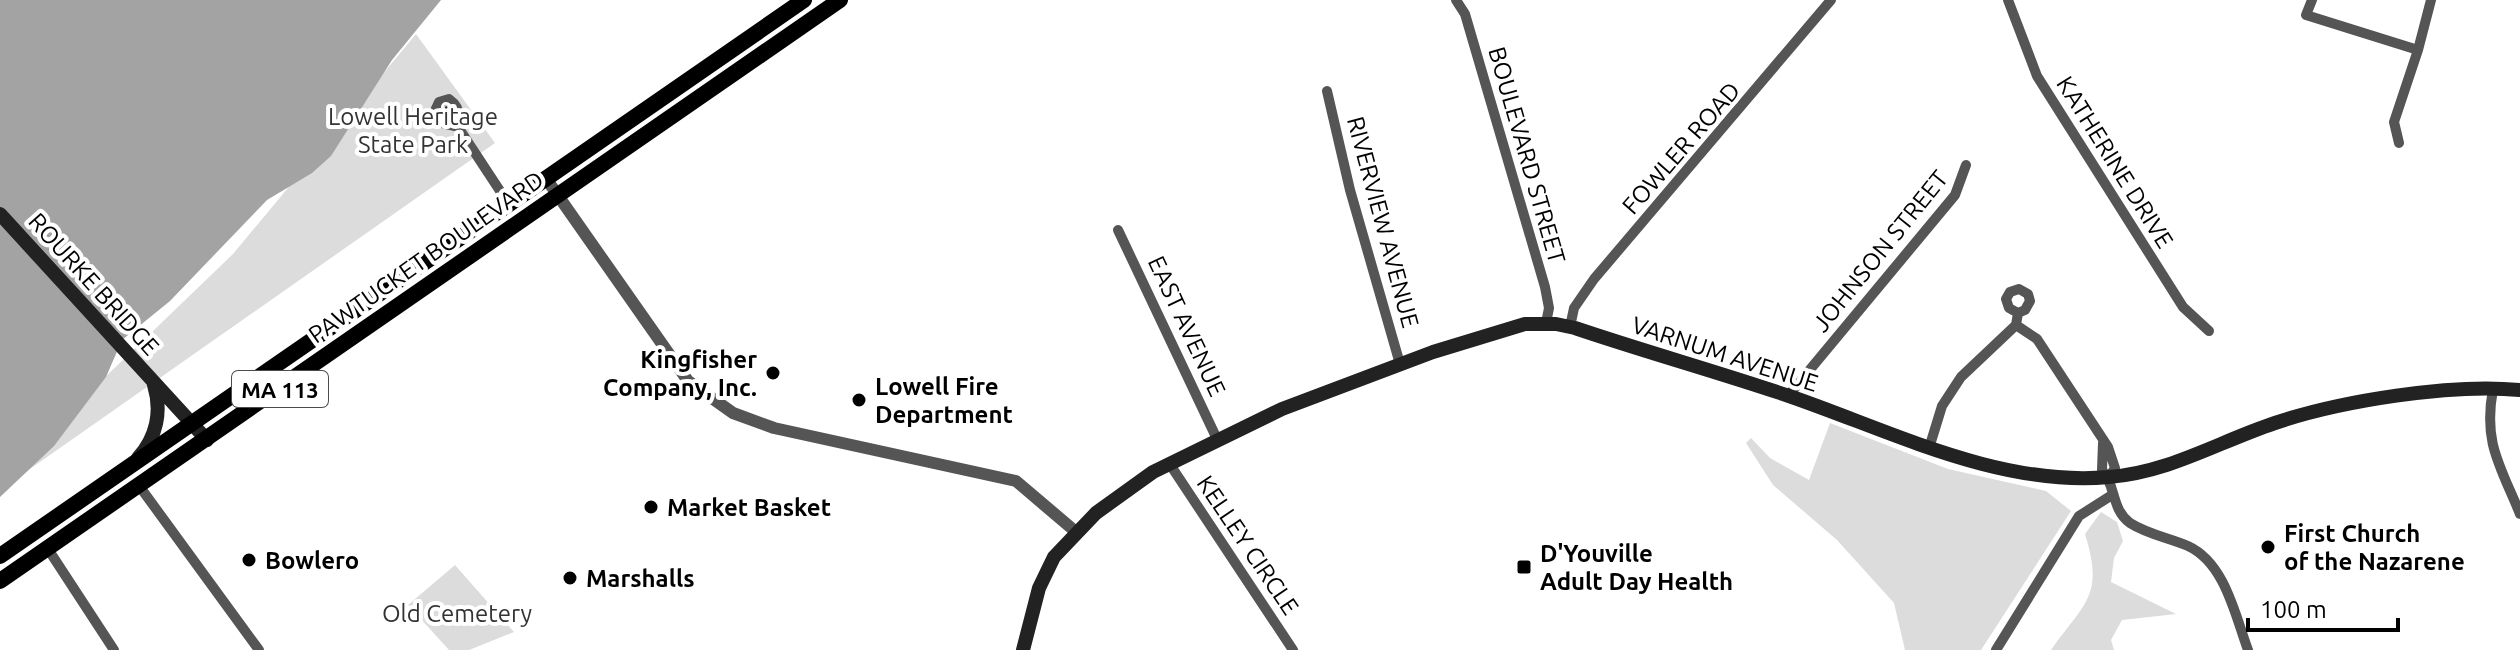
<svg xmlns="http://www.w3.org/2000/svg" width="2520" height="650" viewBox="0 0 2520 650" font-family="Ubuntu,sans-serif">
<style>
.green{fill:#dcdcdc}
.water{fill:#a3a3a3}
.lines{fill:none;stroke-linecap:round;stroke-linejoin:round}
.minor{stroke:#555;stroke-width:10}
.tertiary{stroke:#555;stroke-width:12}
.secondary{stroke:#222;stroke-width:14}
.primary{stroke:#000;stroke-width:16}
.poi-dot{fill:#000;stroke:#fff;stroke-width:3}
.labels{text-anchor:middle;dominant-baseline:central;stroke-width:8;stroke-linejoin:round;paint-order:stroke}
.shield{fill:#fff;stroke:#4c4c4c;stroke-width:2}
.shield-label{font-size:22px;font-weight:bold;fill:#000}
.park-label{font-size:24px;fill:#333;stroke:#fff}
.street-label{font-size:24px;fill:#000;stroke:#fff}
.poi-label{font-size:24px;font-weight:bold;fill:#000;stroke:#fff;text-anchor:start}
</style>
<rect width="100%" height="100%" fill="#fff"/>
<!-- green -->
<path class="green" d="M416,34L495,143L0,490L74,407L233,254Z
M1830,423L1948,469L2046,491L2071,511L1981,650H1905L1894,603L1837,540L1773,485L1746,443L1751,438L1770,458L1809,480Z
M2101,512L2117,522L2123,541L2114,558L2111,582L2176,614L2122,620L2111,640L2114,650H2051C2086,601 2104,596 2085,534Z
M455,565L514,632L469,650H449L408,605Z"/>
<!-- water -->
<path class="water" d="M0,0H441L392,60L331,156L312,173L267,200L170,301L122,340L106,377L54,446L0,497Z"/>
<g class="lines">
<!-- minor -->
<path class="minor" d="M1456,0L1465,14L1545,287L1549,308L1546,323
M2008,0L2037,76L2183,307L2209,331
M2312,0L2306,15L2418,50L2431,0
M1327,91L1350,190L1400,364
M458,127C461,116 459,106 449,99L439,102L433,115L441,123L458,127L508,203
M2399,143L2394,122L2418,50
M1118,230L1217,439
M2016,325L2037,339L2108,447L2115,468L2109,477
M1570,327L1574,308L1594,279L1831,0
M2493,389C2483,443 2500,465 2520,514
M1788,396L1955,195L1966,165
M2103,443L2102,470C2116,485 2111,509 2130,523C2147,534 2169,538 2188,546C2225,563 2235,615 2248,650
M1930,445L1942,406L1961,377L2016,325L2018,313L2009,308L2006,299L2010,292L2019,289L2028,294L2030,301L2025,310L2018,313
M1169,463L1293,650
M140,487L259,650
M48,549L114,650
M1996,650L2079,516L2112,495"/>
<!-- tertiary -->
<path class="tertiary" d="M545,177L688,381L733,413L774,428L1016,481L1076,532"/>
<!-- secondary -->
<path class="secondary" d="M0,214L207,440
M138,458C157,437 162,411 154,385
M1023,650L1039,588L1054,557L1096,513L1153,472L1282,409L1433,352L1525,324H1556L1575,328C1646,352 1718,372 1789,396C1891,431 1999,487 2109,477C2170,472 2218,442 2275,423C2340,401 2452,383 2520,390"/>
<!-- primary -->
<path class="primary" d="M0,556L804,0
M0,581L840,0"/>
</g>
<!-- markers -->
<g class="poi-dot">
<circle cx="773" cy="373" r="8"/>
<circle cx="859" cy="400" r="8"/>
<circle cx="651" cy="507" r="8"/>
<circle cx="2268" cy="547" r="8"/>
<circle cx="249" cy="560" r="8"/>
<rect x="1516" y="559" width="16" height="16" rx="4"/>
<circle cx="570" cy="578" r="8"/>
</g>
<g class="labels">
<!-- shield labels -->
<rect class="shield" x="232" y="371" width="96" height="36" rx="6"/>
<g class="shield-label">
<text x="280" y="389">MA 113</text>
</g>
<!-- park labels -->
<g class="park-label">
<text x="413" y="116">Lowell Heritage<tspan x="413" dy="28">State Park</tspan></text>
<text x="457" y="613">Old Cemetery</text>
</g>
<!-- street labels -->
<g class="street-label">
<text transform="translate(1681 148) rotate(-49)">FOWLER ROAD</text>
<text transform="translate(1527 155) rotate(74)">BOULEVARD STREET</text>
<text transform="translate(2115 162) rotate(58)">KATHERINE DRIVE</text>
<text transform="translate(1383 222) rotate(75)">RIVERVIEW AVENUE</text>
<text transform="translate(1880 251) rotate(-51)">JOHNSON STREET</text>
<text transform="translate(426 257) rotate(-35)">PAWTUCKET BOULEVARD</text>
<text transform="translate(94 284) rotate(48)">ROURKE BRIDGE</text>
<text transform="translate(1187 326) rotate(65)">EAST AVENUE</text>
<text transform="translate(1725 354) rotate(18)">VARNUM AVENUE</text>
<text transform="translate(1248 545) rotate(56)">KELLEY CIRCLE</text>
</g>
<!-- poi labels -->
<g class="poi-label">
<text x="757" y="359" text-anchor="end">Kingfisher<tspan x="757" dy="28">Company, Inc.</tspan></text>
<text x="875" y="386">Lowell Fire<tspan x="875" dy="28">Department</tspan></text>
<text x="667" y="507">Market Basket</text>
<text x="2284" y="533">First Church<tspan x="2284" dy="28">of the Nazarene</tspan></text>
<text x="1540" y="553">D'Youville<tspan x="1540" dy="28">Adult Day Health</tspan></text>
<text x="265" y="560">Bowlero</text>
<text x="586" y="578">Marshalls</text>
</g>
</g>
<!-- scale -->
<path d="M2248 618v12h150v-12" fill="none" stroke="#000000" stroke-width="4"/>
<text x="2260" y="618" font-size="24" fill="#000000" stroke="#ffffff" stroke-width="6" paint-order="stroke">100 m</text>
</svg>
